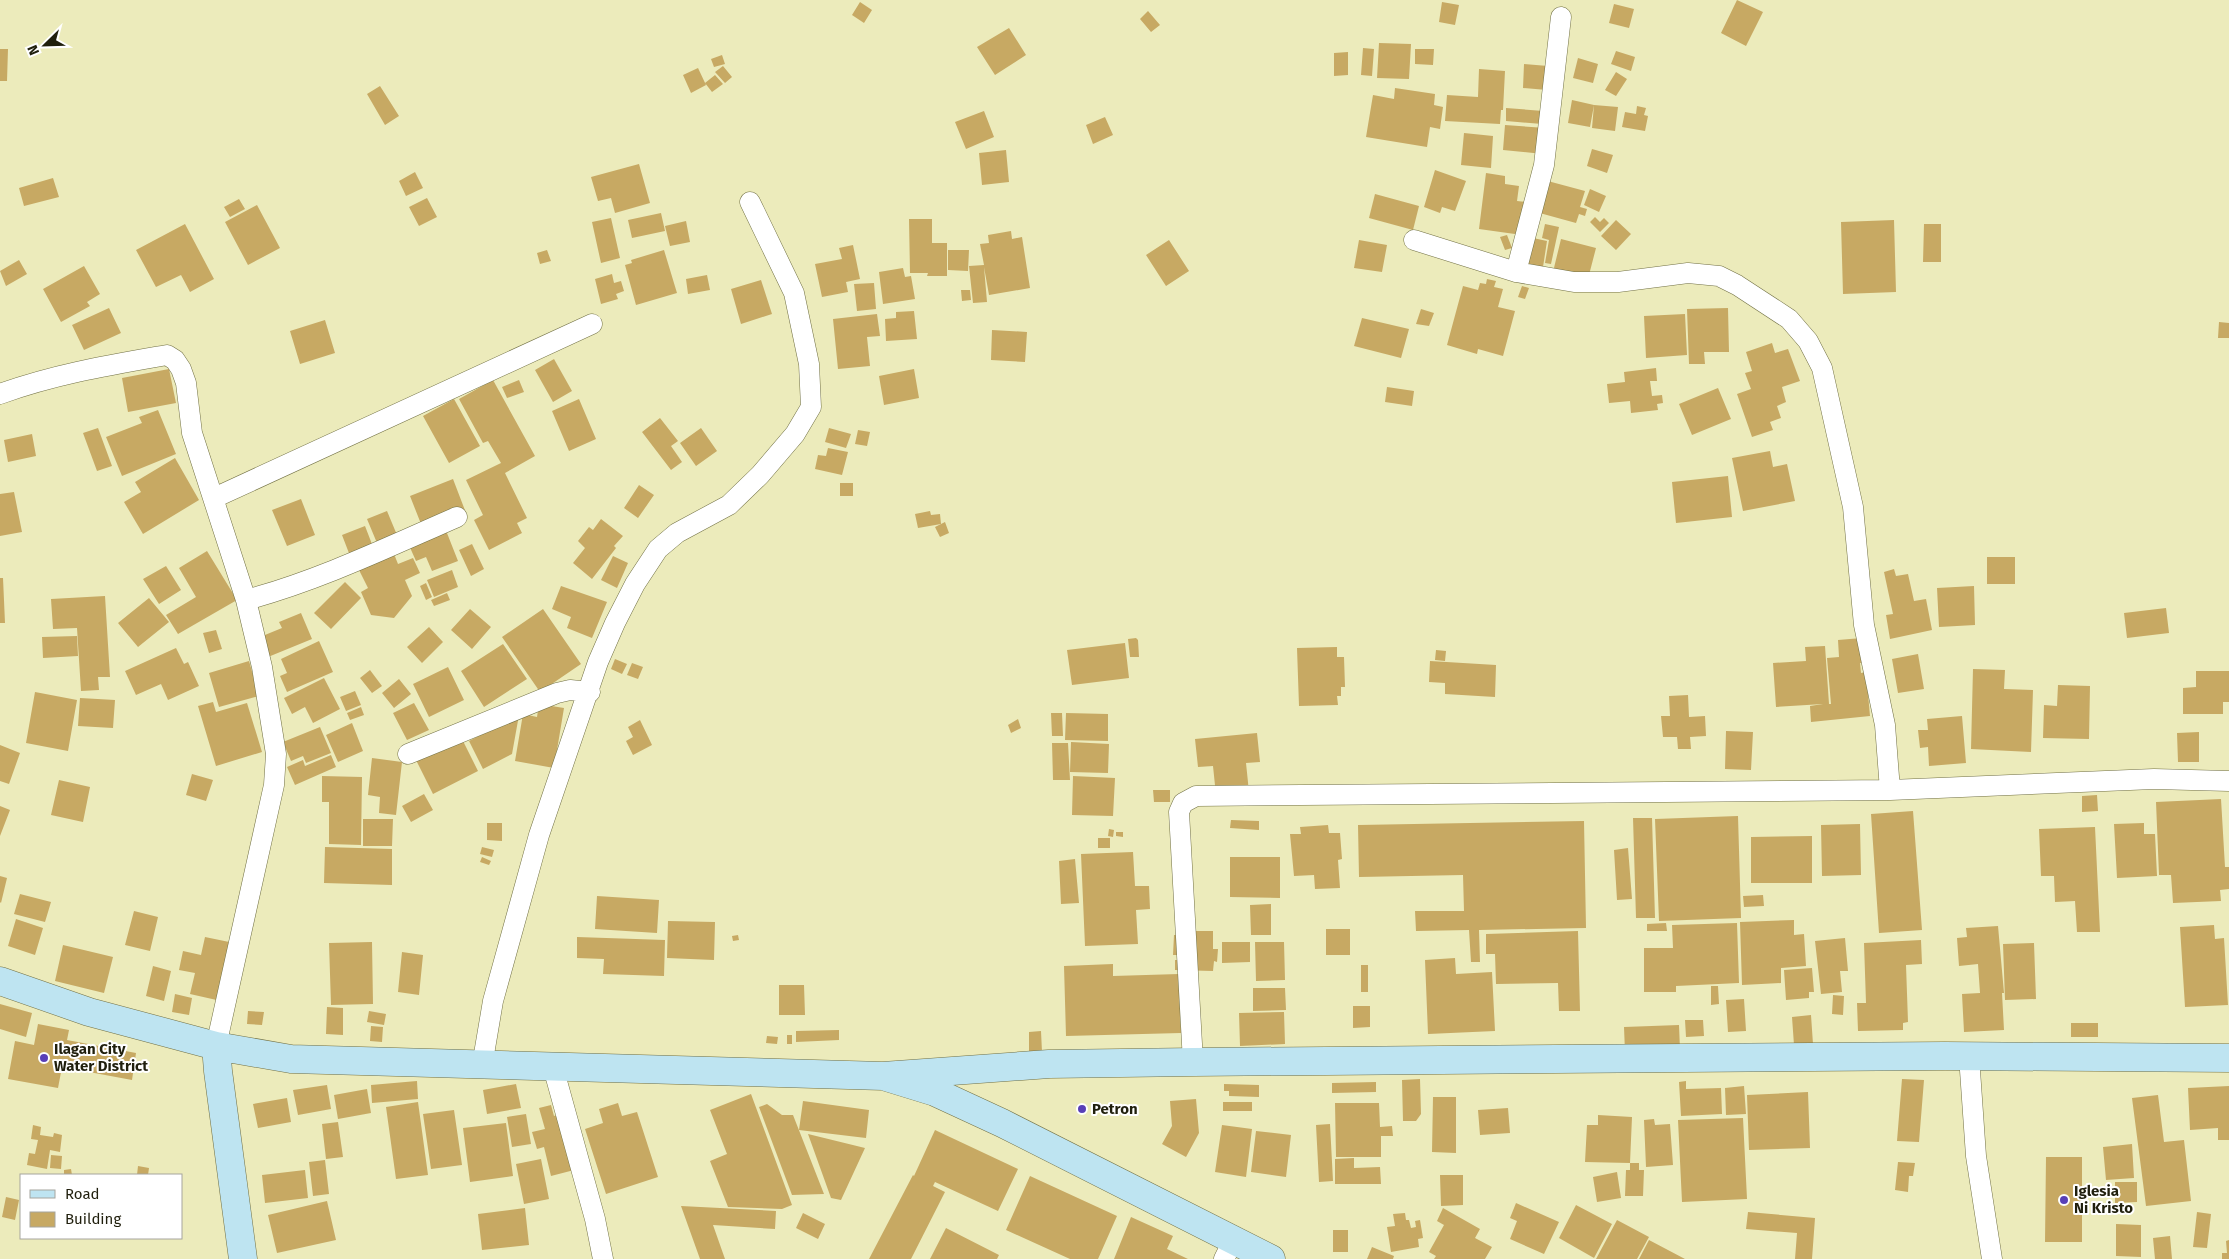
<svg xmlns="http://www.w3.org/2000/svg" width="2229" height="1259" viewBox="0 0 2229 1259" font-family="'Fira Sans',sans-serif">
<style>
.building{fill:#c7a963}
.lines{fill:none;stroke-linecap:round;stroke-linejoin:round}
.street-casing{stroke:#727145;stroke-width:21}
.secondary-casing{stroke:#727145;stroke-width:29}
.street{stroke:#fff;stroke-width:20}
.secondary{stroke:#bee4f1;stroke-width:28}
.poi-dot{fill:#583fb7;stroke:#fff;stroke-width:2}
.labels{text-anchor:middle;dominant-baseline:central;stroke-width:4;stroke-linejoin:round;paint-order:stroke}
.poi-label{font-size:15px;font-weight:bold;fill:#201f0d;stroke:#fff;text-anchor:start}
</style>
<rect width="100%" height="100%" fill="#ecebbb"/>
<!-- building -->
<path class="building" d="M1737,0L1763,12L1746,46L1721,33Z
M860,2L872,10L864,23L852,15Z
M1442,2L1459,5L1455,25L1439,22Z
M1614,4L1634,9L1629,28L1609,23Z
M1148,11L1160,25L1151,32L1140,19Z
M1009,28L1026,55L995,75L977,47Z
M1379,43L1411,44L1409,79L1377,78Z
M1363,48L1374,49L1372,76L1361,75Z
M0,49H8L7,81H0Z
M1415,49H1434L1433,65L1415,64Z
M1616,51L1635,57L1631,71L1611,64Z
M1348,52V75L1334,76V53Z
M722,55L725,64L714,67L711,59Z
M1578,58L1598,64L1593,83L1573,78Z
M1524,64L1548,66L1547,90L1523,88Z
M723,66L732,77L725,83L715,72Z
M698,68L706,85L691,93L683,75Z
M1479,69L1505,71L1503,110H1501L1500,124L1445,121L1447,95L1478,97Z
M1616,72L1627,79L1616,96L1605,90Z
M715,75L723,84L712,92L705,83Z
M380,86L399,116L385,125L367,94Z
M1395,88L1435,94L1434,105L1443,107L1440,129L1430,127L1427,147L1366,137L1373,95L1394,99Z
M1572,100L1594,105L1590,127L1568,123Z
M1594,105L1618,107L1615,131L1592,128Z
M1637,106L1646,108L1644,115L1648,116L1645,131L1622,127L1625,112L1636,114Z
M1506,108L1543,111L1542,124L1506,121Z
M984,111L994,137L966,149L955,122Z
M1105,117L1113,135L1093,144L1086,125Z
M1505,125L1546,128L1543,154L1503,150Z
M1464,133L1493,136L1491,168L1461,165Z
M1592,149L1613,155L1607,173L1587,166Z
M1006,150L1009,182L982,185L979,153Z
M639,164L650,203L615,213L611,198L598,201L591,177Z
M1435,170L1466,181L1455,211L1442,207L1440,213L1424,207Z
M415,172L423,188L406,196L399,181Z
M1486,173L1505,176V184L1519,186L1517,201L1526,202L1522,235L1479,229Z
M53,178L59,197L24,206L19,188Z
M1544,180L1585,191L1580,207L1587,209L1585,216L1579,214L1576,223L1536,212Z
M1590,189L1606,196L1599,212L1584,205Z
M1375,194L1419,206L1413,230L1369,218Z
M427,198L437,217L419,226L409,207Z
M239,199L245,209L230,217L224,207Z
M257,205L280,248L248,265L225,222Z
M661,213L665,231L632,238L628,220Z
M1595,217L1600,222L1604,218L1609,223L1600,232L1590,222Z
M611,218L620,258L601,263L592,222Z
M909,219H932V243H947V276H927L928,273H910Z
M1616,220L1631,234L1616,250L1601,236Z
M1894,220L1896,292L1843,294L1841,222Z
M686,221L690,242L670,246L665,226Z
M185,224L214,279L190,292L181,275L156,287L136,250Z
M1545,224L1559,227L1551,264L1545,263L1549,240L1542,238Z
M1924,224H1941V262H1923Z
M1011,231L1012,239L1022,237L1030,288L989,295L984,267L987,302L973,303L969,266L984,265L980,244L989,243L988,235Z
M1507,235L1512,248L1505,250L1500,237Z
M1533,238L1547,241L1543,267L1528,264Z
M1561,239L1596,248L1589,275L1553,272Z
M1169,240L1189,271L1166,286L1146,255Z
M1359,240L1387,245L1382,272L1354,268Z
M853,245L860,279L846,282L848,292L822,297L815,264L842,259L839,248Z
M547,250L551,261L540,264L537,253Z
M664,250L677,293L636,305L625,265L632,263L631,260Z
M948,250H969L968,271L948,270Z
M19,260L27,274L6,286L0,271Z
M84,266L100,294L87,302L90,306L61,322L43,289Z
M903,268L905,277L911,276L915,299L883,304L879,272Z
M612,274L614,283L621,281L624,291L616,294L618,299L601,304L595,279Z
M707,275L710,290L688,294L686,279Z
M1487,279L1496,281L1494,287L1503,289L1498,307L1515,311L1503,356L1478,349L1477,354L1447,345L1463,286L1478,290L1480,283L1486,284Z
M761,280L772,314L741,324L731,289Z
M874,283L876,309L857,311L854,284Z
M1522,286L1529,288L1525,299L1518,297Z
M961,290H970L971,300L962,301Z
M109,308L121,333L84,350L72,325Z
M1728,308L1729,352H1704L1705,364H1689L1687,309Z
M1421,309L1434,313L1429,326L1416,324Z
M914,311L917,339L886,341L885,319L896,318V312Z
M877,314L880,336L867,337L870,366L838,369L833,319Z
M1685,314L1687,355L1646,358L1644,316Z
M1362,318L1409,329L1401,358L1354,346Z
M325,320L335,353L300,364L290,331Z
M2219,322L2229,323V338H2218Z
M992,330L1027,332L1025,362L991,360Z
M1772,343L1775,353L1788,349L1800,381L1782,387L1786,402L1777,406L1781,418L1770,422L1773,430L1752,437L1737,394L1751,389L1745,373L1752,371L1746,352Z
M554,359L572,391L553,402L535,370Z
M1656,368L1657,381H1650L1652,396L1662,395L1663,403L1657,404L1658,410L1631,413L1630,401L1609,403L1607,384L1625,382L1624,372Z
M169,369L176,403L128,412L122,378Z
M914,369L919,398L884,405L879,376Z
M493,380L535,456L505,473L527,518L517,523L522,533L489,550L474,520L483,515L466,480L501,463L488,441L483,443L459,399Z
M519,380L524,392L507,398L502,387Z
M1387,387L1414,391L1412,406L1385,402Z
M1718,388L1731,419L1692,435L1679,404Z
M454,399L480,446L449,463L423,416Z
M579,399L596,439L569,451L552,411Z
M158,410L176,454L122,476L106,437L142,423L139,417Z
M660,418L678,441L671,446L682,462L671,470L642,432Z
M98,428L112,466L97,471L83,433Z
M701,428L717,451L696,466L680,443Z
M829,428L851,434L846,448L825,442Z
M858,430L870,432L867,446L855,444Z
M32,434L36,456L8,462L4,440Z
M828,448L848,452L842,475L815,469L818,455L826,456Z
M1770,451L1773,467L1787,464L1795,501L1743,511L1732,458Z
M175,458L199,500L143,534L124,502L141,492L135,482Z
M1728,476L1732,517L1676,523L1672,482Z
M453,479L466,513L423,529L410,496Z
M840,483H853V496H840Z
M639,485L654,495L638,518L624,508Z
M14,492L22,532L0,536V494Z
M301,499L315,535L287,546L272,510Z
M387,511L397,535L377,543L367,519Z
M930,511L931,515L940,514L941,524L918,528L915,514Z
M601,519L623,536L614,546L616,548L592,579L573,563L585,548L578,541L589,527L593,530Z
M945,522L949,533L940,537L935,527Z
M365,526L375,552L352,561L342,535Z
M445,528L458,561L432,571L426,557L416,561L408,543Z
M472,544L484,569L471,576L459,550Z
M207,551L237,600L178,634L166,615L196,597L179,568Z
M394,554L398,564L413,558L420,573L405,580L412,596L394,618L371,615L361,592L368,588L359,570Z
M613,556L628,563L617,588L601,580Z
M1987,557H2015V584H1987Z
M166,566L181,590L159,604L143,579Z
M1894,569L1896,576L1908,574L1914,601L1926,599L1932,630L1890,639L1886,615L1893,614L1884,572Z
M452,570L458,587L434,597L427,580Z
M0,578H3L5,623H0Z
M345,582L361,598L331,629L314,613Z
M426,583L432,597L426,600L420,586Z
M561,586L607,602L592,638L567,628L571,617L552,609Z
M1974,586L1975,625L1939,627L1937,588Z
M447,593L450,600L434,606L431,600Z
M105,596L110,677H98L99,690L81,691L77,628L53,629L51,599Z
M149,598L169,622L138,647L118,623Z
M2166,608L2169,633L2127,638L2124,613Z
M470,609L491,627L472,649L451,630Z
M543,609L581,664L540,692L502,637Z
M301,613L312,639L268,657L260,637L282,628L279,622Z
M429,627L443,642L422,663L407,647Z
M216,630L222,649L209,653L203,633Z
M77,636L78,656L43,658L42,637Z
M1136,638L1138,640L1139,657H1130L1128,639Z
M1862,638L1864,663H1860L1861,673L1866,672L1870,716L1811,722L1810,706L1823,704L1776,707L1773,663L1806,661L1805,647L1825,646L1829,704H1831L1827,658L1839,657L1838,640Z
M319,641L333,672L287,692L280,676L287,673L281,659Z
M1125,643L1129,678L1072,685L1067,650Z
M503,644L527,679L484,707L461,671Z
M1337,647V657H1344L1345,687H1341V696H1337L1338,705L1299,706L1297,648Z
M176,648L184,664L188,662L199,686L168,700L161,684L136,695L125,671Z
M1436,650L1446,651L1445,661L1435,660Z
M1918,654L1924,689L1898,693L1892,659Z
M615,659L627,664L622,674L611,669Z
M249,661L259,696L219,707L209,673Z
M1430,661L1496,665L1495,697L1445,694V683L1429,682Z
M632,663L643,667L638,679L627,675Z
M448,667L464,700L429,717L413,684Z
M1973,669L2005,670L2004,689L2033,690L2031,752L1971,749Z
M370,670L382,686L372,693L360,678Z
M2196,671H2229V702H2223V714H2183V688L2196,687Z
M324,678L340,709L313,723L305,707L292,714L284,698Z
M399,679L411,694L394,708L382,693Z
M2058,685L2090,686L2089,739L2043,738L2044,705L2057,706Z
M355,691L361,705L346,711L340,697Z
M35,692L77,700L68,751L26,743Z
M1688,695L1689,717L1705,716L1706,736L1690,737L1691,749H1678L1677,737H1663L1661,716H1670L1669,696Z
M80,698L115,700L113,728L78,726Z
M213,702L216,712L247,703L262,752L216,766L198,706Z
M414,703L429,730L407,740L393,713Z
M539,704L564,708L554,768L515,761L523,714L537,717Z
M361,707L364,715L350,720L347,713Z
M1051,713H1062L1063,736H1052Z
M1066,713L1108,714V741L1065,740Z
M519,715L512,754L483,769L469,741Z
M1962,716L1966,763L1929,766L1928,747L1920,748L1918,730H1928L1927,719Z
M1018,719L1021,728L1011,733L1008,725Z
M640,720L652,745L633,755L626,741L633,737L628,727Z
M352,723L363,751L338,762L326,735Z
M320,727L331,753L306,763L303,756L291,761L283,742Z
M1726,731L1753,732L1751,770L1725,769Z
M2199,732V762H2178L2177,733Z
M459,733L478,771L433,794L414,756Z
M1257,733L1260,762L1246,763L1249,792L1216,795L1213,766L1198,767L1195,739Z
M1071,742L1109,744L1108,773L1070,772Z
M1052,743H1068L1070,780H1053Z
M0,745L20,753L9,784L0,781Z
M331,755L336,767L295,785L287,767L303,760L305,766Z
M372,758L402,762L396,815L379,813L380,797L368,795Z
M192,774L213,780L206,801L186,795Z
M322,776L362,777L361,845L329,844V802H322Z
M1073,776L1115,778L1113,816L1072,815Z
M59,780L90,787L83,822L51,815Z
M1153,790H1170V802H1154Z
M424,794L433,810L411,822L402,806Z
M2097,795L2098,811L2082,812V796Z
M2221,799L2225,867H2229V889L2220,890L2221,901L2173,903L2171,875H2159L2156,802Z
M0,806L10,810L0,836Z
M1913,811L1922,930L1879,933L1871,814Z
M1738,816L1741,918L1659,921L1655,819Z
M1633,818H1652L1655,918H1636Z
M363,819H393L392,846H363Z
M1231,820L1259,821V830L1230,828Z
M1584,821L1586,928L1479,930L1480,962H1471L1469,930L1416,931L1415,911H1464L1463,875L1359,877L1358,825Z
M487,823H502V841L487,840Z
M2144,823V834H2155L2157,876L2117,878L2114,824Z
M1860,824L1861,875L1822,876L1821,825Z
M1328,825L1329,833H1340L1342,859L1338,860L1340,888L1315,889L1314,875L1294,876L1290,834H1301L1300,827Z
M2095,827L2100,932H2077L2075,901L2055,902L2054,876H2041L2039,829Z
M1109,829L1114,830L1113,837L1108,836Z
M1116,832H1123V837L1116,836Z
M1812,836V883H1751V837Z
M1098,838H1110V848H1098Z
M325,847L392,849V885L324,883Z
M482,847L494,850L492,857L480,854Z
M1628,848L1632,899L1617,900L1614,850Z
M1133,852L1135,886H1149L1150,909L1136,910L1138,944L1085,946L1081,854Z
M482,857L491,861L489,865L480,862Z
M1230,857H1280V898L1230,897Z
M1075,859L1079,903L1061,904L1059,861Z
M0,876L7,878L1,903L0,902Z
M20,894L51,902L45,922L14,914Z
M1763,895L1764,906L1744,907L1743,896Z
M597,896L659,900L657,933L595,929Z
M1271,904V935H1251L1250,905Z
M134,911L158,917L150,951L125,945Z
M16,919L43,928L35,955L8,946Z
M1794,920V935L1804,934L1806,966L1781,968V983L1742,985L1740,922Z
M668,921L715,922L714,960L667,958Z
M1666,923L1667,931H1647V924Z
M1737,923L1739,983L1676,986V992H1644V948H1673L1672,925Z
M2214,925L2215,939L2224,938L2228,1005L2185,1007L2180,927Z
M1998,926L2004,993H2002L2004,1030L1964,1032L1962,994L1980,993L1978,964L1959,966L1957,938L1967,937L1966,928Z
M1326,929H1350V955H1326Z
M1181,931H1213V949H1218L1217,962L1214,961L1213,971L1175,970V960H1181V955H1173L1174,935H1181Z
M1578,931L1580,1011H1559L1558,983L1496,984L1495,954H1486V934Z
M738,935L739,940L733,941L732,936Z
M205,937L234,943L221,1001L190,994L195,973L179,970L183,951L201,955Z
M577,937L665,940L664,976L603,974L604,959L577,958Z
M1845,938L1848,971H1840L1842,992L1821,994L1815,941Z
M1921,940L1922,964L1906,965L1908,1022L1903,1023V1030L1858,1031L1857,1003H1866L1864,943Z
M372,942L373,1004L331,1005L329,943Z
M1222,942H1250V962L1222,963Z
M1255,942H1284L1285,980L1256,981Z
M2034,943L2036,999L2005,1000L2003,944Z
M63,945L113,957L104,993L55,981Z
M402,952L423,955L419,995L398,992Z
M1455,958L1456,974L1492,972L1495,1031L1428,1034L1425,960Z
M1113,964V976L1179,974L1181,1033L1066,1036L1064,966Z
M1361,965H1368V992H1361Z
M153,966L171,971L164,1001L146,996Z
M1812,968L1814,992H1809V998L1786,1000L1784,970Z
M779,985H804L805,1015H779Z
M1711,986H1718L1719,1004L1711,1005Z
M1253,988H1285L1286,1010L1253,1011Z
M175,994L192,998L189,1015L172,1012Z
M1833,995L1844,996L1843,1015L1832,1014Z
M1744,999L1746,1031L1728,1032L1726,1000Z
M0,1004L32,1013L26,1037L0,1029Z
M1353,1006H1370V1027L1353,1028Z
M327,1007L343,1008V1035L326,1034Z
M248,1011L264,1012L262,1025L247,1024Z
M369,1011L386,1014L384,1025L367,1022Z
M1284,1012L1285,1044L1240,1046L1239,1013Z
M1811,1015L1813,1044L1794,1045L1792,1017Z
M1685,1020H1703L1704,1036L1686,1037Z
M2071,1023H2098V1037H2071Z
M38,1024L69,1030L67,1040L136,1053L132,1080L62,1067L58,1088L8,1079L15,1041L34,1045Z
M1679,1025L1680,1050L1625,1052L1624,1027Z
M371,1026L383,1027L382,1042L370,1041Z
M839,1030V1040L796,1042V1031Z
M1041,1031L1042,1052H1029V1032Z
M787,1035H792V1044H787Z
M767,1036L778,1037L777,1044L766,1043Z
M1420,1079L1421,1114L1416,1121H1403L1402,1080Z
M1902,1079L1924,1080L1919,1142L1897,1141Z
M417,1081L418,1099L372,1103L371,1085Z
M1686,1081V1089L1721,1088L1722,1114L1681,1116L1679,1082Z
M1376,1082V1092L1332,1093V1083Z
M516,1084L521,1108L487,1114L483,1090Z
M1224,1084L1259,1085V1097L1229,1096V1091H1224Z
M327,1085L331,1109L298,1115L293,1090Z
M1744,1086L1746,1114L1726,1115L1725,1088Z
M2229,1086V1140H2218V1128L2190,1130L2188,1088Z
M367,1089L371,1113L338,1119L334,1095Z
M1808,1092L1810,1148L1749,1150L1747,1095Z
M751,1094L792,1205L782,1209L728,1207L710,1161L727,1154L710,1110Z
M2158,1095L2164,1142L2184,1140L2191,1201L2146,1206L2132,1098Z
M1433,1097H1456V1153L1432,1152Z
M287,1098L291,1122L258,1128L253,1104Z
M1196,1099L1199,1133L1186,1157L1162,1144L1172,1126L1170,1101Z
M803,1101L869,1110L866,1138L799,1130Z
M418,1102L428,1175L396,1179L386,1107Z
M1223,1102H1252V1111H1223Z
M618,1103L622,1116L637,1112L658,1177L606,1194L585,1129L603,1123L599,1109Z
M1335,1103H1379L1380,1127L1392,1126L1393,1136H1381V1157H1336Z
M767,1104L782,1115H793L824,1194L792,1195L759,1107Z
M551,1105L554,1116L564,1113L578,1169L551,1176L544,1147L537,1149L532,1132L545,1129L539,1108Z
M1508,1108L1510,1133L1480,1135L1478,1110Z
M454,1110L462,1165L431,1169L423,1114Z
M526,1114L531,1144L512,1147L507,1117Z
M1598,1115L1632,1117L1630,1163L1585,1162L1587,1125H1598Z
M1743,1118L1747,1199L1682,1202L1678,1120Z
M1654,1119L1655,1125L1670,1124L1673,1165L1646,1167L1644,1120Z
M338,1122L343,1157L326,1159L322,1124Z
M506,1123L513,1176L470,1182L463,1128Z
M1330,1124L1333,1181L1319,1182L1316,1125Z
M33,1125L41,1127L40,1135L53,1137L54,1133L62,1135L60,1152L50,1150L47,1169L27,1165L29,1153L35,1154L38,1140L31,1139Z
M1222,1125L1252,1129L1246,1177L1215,1172Z
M935,1130L1018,1169L998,1211L935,1182L933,1186L945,1192L911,1259H869L913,1175L914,1176Z
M1256,1131L1291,1135L1286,1177L1251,1172Z
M808,1134L865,1148L841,1200L831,1198Z
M2132,1144L2134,1178L2106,1180L2103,1147Z
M51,1155L62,1156L61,1169L50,1168Z
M2046,1157H2082V1242H2045Z
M1354,1158V1168L1380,1167L1381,1184H1335V1159Z
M541,1159L549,1199L524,1204L516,1164Z
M325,1160L329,1194L313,1196L309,1162Z
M1898,1162L1915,1163L1913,1176H1909L1908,1192L1895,1190Z
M1630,1163H1639V1170H1644L1643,1196H1625L1626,1170H1630Z
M138,1166L149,1168L148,1175H137Z
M71,1169L72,1175H64V1170Z
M305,1170L308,1198L265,1203L262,1175Z
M1617,1172L1621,1198L1597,1202L1593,1177Z
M1440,1175H1463V1205L1441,1206Z
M1030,1176L1117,1216L1098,1259H1070L1006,1230Z
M2115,1182H2137V1202L2115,1203Z
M6,1197L19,1200L15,1220L2,1217Z
M327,1201L336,1240L277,1253L268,1215Z
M1516,1203L1559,1222L1544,1254L1510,1239L1517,1221L1510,1218Z
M1576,1205L1612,1224L1594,1258L1559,1238Z
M681,1206L776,1211L775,1229L713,1225L725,1259H700Z
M525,1208L529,1245L482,1250L478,1214Z
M1443,1208L1480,1229L1475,1238L1492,1247L1485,1259H1434L1436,1256L1429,1252L1444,1225L1437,1221Z
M1748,1212L1815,1218L1812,1259H1795L1797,1233L1746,1229Z
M2197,1212L2211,1214L2207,1248L2193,1247Z
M803,1213L825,1224L818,1239L796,1228Z
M1405,1213L1406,1220H1409L1411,1228L1416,1227L1415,1221L1420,1220L1423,1238L1418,1239L1419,1247L1391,1252L1387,1227L1395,1226L1393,1214Z
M1131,1217L1173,1236L1167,1249L1188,1259H1114Z
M1617,1220L1649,1237L1637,1259H1596Z
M2116,1224L2141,1225V1257L2116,1256Z
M946,1228L999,1255L997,1259H930Z
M1333,1230H1348V1252H1333Z
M2170,1236L2172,1259H2155L2153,1238Z
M1649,1240L1685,1259H1639Z
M2229,1240V1259H2222V1253H2227L2226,1241Z
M1372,1247L1394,1256L1393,1259H1367Z"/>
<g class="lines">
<defs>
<path id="street" d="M1414,240L1516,272L1574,282H1618L1688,273L1719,276L1737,285L1789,319L1808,341L1822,368L1853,507L1864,625L1885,725L1890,790
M1516,272L1544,165L1561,17
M0,394C55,374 110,365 167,355L175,360L181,369L186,383L192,433L246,600L262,667L276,754L274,785L216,1046
M214,498L592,324
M246,600C320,580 388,547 457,517
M408,754L557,693L570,690L590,692
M1969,1056L1976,1156L1992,1259
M1193,1062L1179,812L1183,803L1196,796L1890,790L2154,779L2229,781
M482,1066L493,1001L539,835L598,662L615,623L635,584L658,549L677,533L729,505L760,475L795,434L811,407L809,364L794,293L750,202
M553,1067L595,1219L603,1259
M1224,1259L1234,1239"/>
<path id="secondary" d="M0,981L89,1012L216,1046L291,1059L883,1076L935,1092L1002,1123L1271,1259
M216,1046L218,1071L243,1259
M883,1076L1049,1064L1193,1062L1945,1056L2229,1058"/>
</defs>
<!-- street casing -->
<use href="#street" class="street-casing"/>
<!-- secondary casing -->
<use href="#secondary" class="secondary-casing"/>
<!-- street -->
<use href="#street" class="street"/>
<!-- secondary -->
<use href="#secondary" class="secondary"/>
</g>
<!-- markers -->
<g class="poi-dot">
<circle cx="44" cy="1058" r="5"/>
<circle cx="1082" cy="1109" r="5"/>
<circle cx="2064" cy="1200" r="5"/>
</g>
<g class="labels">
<!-- poi labels -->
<g class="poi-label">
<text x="54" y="1049">Ilagan City<tspan x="54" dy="17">Water District</tspan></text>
<text x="1092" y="1109">Petron</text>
<text x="2074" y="1191">Iglesia<tspan x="2074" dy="17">Ni Kristo</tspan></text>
</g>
</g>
<!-- legend -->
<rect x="20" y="1174" width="162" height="65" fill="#ffffff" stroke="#a6a59e"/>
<rect x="30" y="1190" width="25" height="8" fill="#bee4f1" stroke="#a6a59e"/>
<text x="65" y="1199" font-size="15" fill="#201f0d">Road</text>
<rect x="30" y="1212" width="25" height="15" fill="#c7a963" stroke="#a6a59e"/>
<text x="65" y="1224" font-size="15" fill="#201f0d">Building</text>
<!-- north arrow -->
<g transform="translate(45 45) rotate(247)" stroke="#ffffff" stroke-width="4" paint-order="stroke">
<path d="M0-4L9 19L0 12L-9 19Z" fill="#201f0d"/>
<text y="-8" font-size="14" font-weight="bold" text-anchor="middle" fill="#201f0d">N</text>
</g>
</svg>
